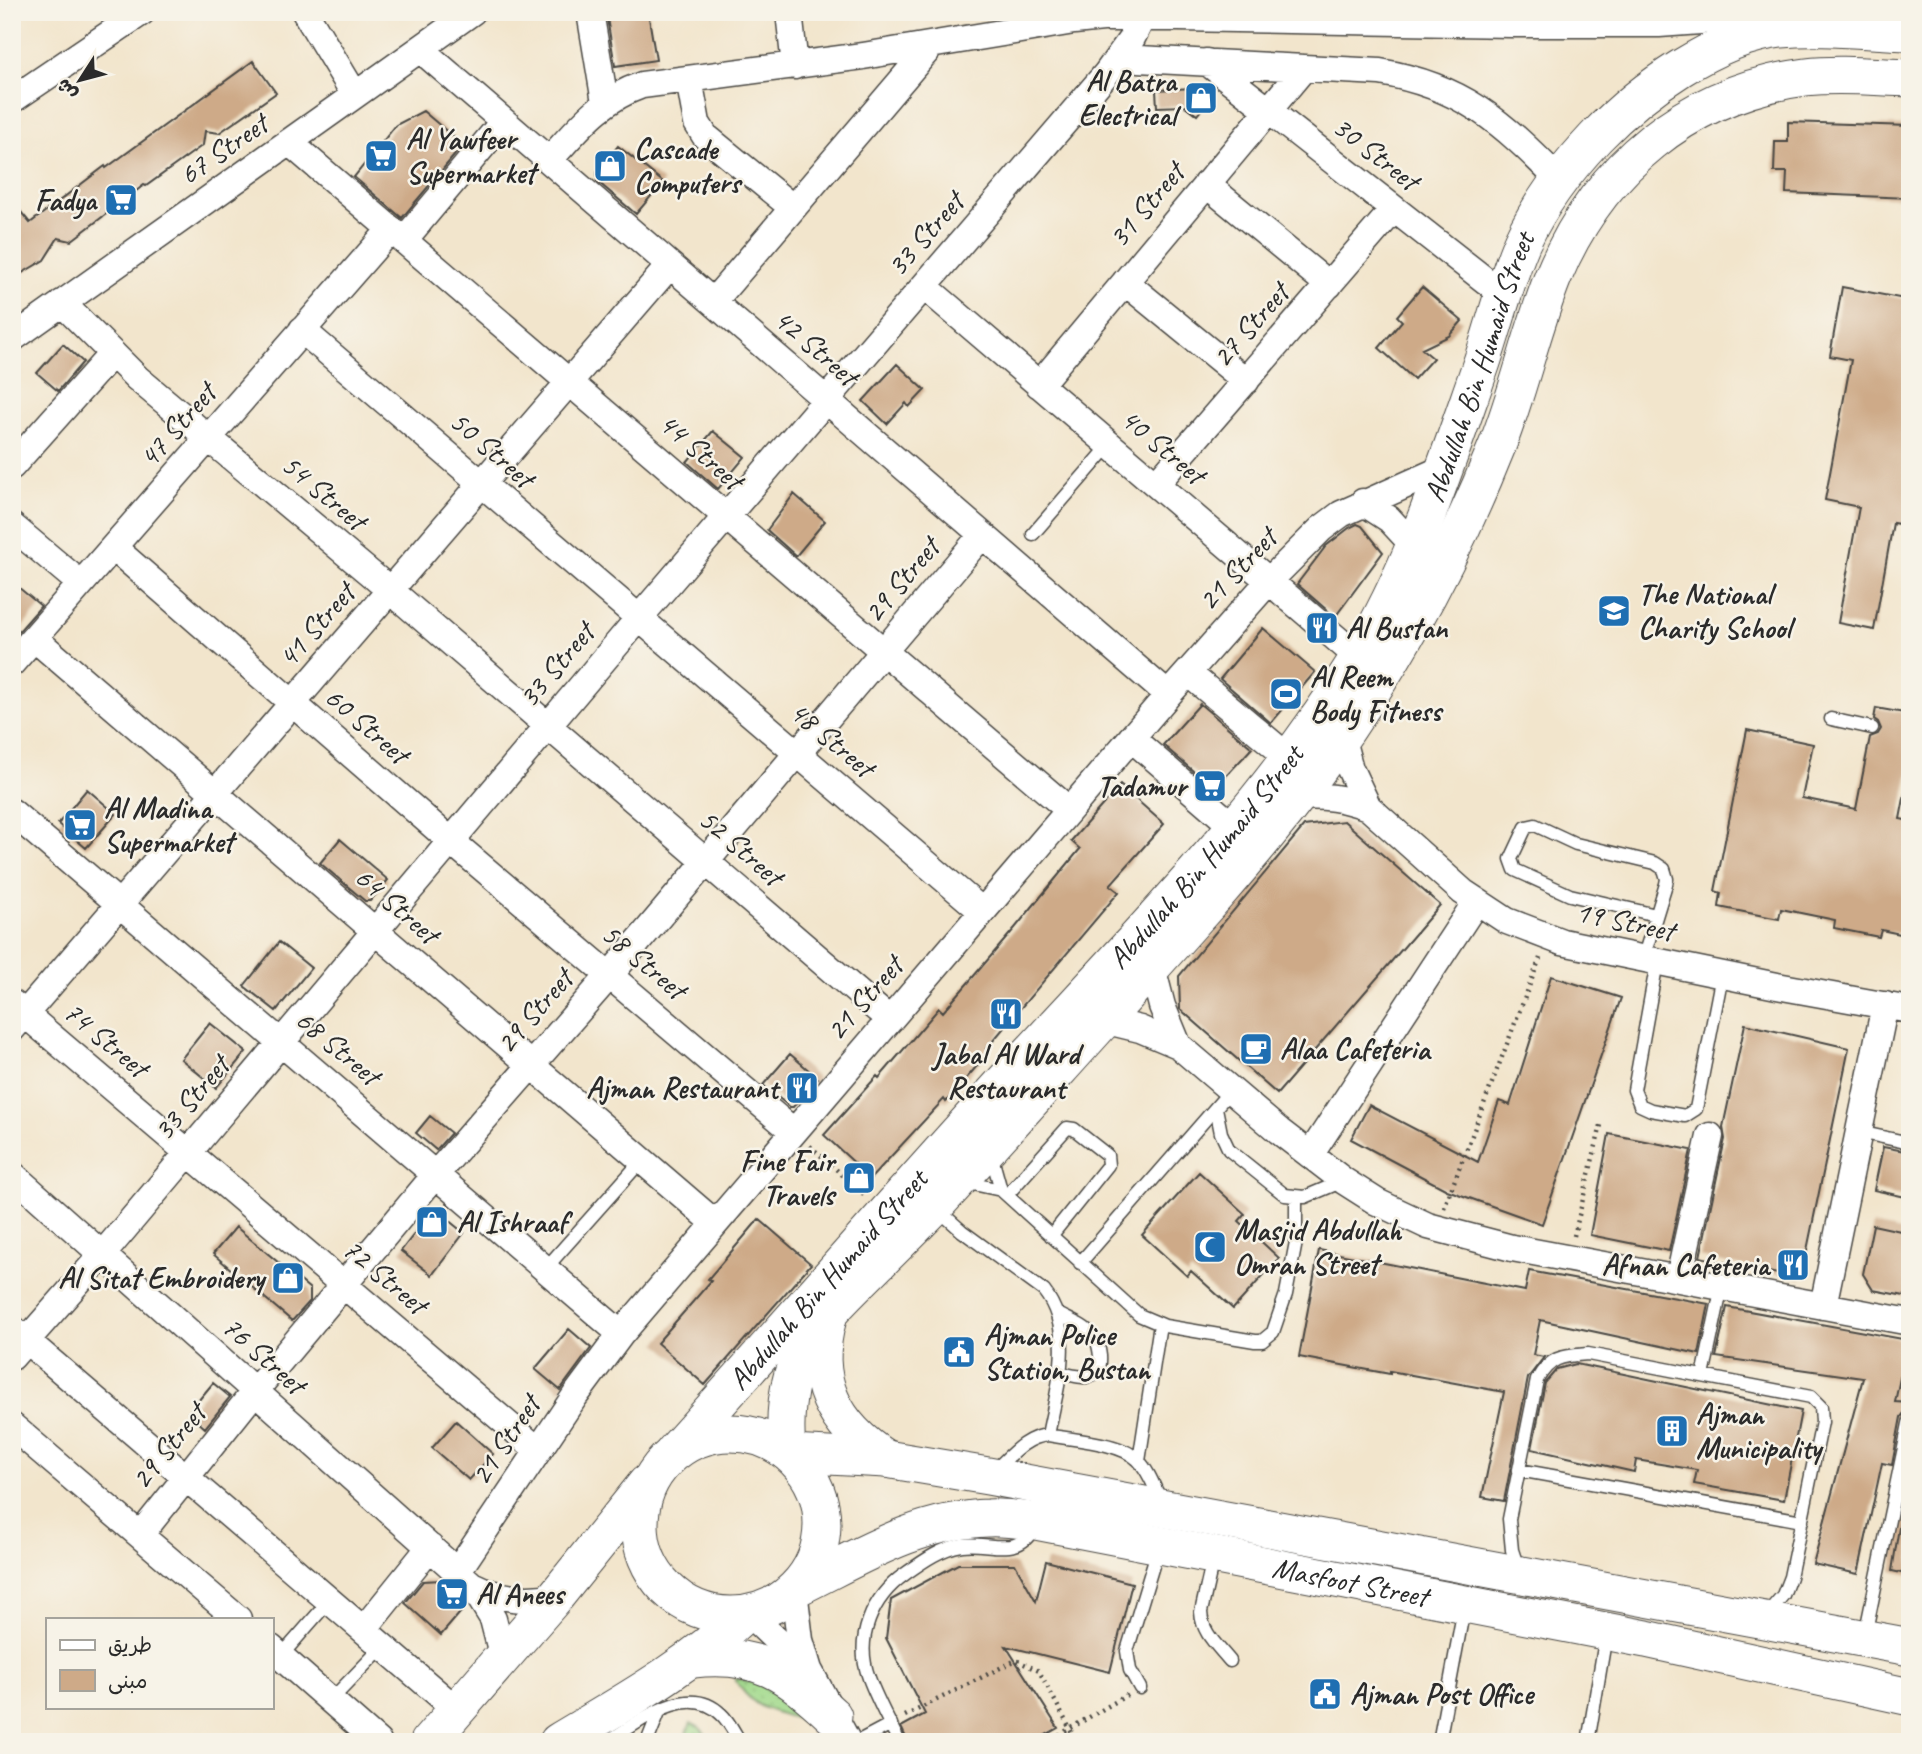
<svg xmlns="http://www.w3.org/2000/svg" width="1922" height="1754" viewBox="0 0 1922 1754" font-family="Caveat,'Playpen Sans Arabic',sans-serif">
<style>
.grass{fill:url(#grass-dots);stroke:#66825c;stroke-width:2}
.building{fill:#ceaa88}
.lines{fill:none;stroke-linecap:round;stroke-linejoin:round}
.lane-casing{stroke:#494743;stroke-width:15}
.street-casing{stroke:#494743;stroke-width:29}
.secondary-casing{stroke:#494743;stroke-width:39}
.path{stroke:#494743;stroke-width:4.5;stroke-dasharray:2 5;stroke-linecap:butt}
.lane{stroke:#fff;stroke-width:12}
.street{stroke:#fff;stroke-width:26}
.secondary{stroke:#fff;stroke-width:37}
.labels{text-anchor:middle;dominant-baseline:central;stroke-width:5;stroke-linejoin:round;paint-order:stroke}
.poi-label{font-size:30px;font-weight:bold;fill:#2b2b2b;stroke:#f7f3e8;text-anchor:start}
.street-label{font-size:30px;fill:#2b2b2b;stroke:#f7f3e8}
</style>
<defs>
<pattern id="grass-dots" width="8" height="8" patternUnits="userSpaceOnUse" patternTransform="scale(1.75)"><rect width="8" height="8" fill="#a2da8c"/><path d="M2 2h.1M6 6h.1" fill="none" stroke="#8cbb79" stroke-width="1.8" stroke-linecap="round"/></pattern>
</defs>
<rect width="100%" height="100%" fill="#f7f3e8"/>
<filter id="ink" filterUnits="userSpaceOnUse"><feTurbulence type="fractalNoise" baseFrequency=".0143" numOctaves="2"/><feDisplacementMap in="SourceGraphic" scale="14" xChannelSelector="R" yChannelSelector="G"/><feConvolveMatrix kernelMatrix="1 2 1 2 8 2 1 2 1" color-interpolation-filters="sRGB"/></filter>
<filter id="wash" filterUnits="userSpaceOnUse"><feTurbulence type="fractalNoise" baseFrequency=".00686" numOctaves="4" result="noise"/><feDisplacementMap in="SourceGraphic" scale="28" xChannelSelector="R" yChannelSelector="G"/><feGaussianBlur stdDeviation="1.57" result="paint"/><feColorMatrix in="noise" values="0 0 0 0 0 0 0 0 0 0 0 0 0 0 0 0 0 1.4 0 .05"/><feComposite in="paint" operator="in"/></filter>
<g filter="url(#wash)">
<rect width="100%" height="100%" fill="#f2e5cc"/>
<!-- grass -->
<path class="grass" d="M734,1678C764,1682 785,1696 803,1721C768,1709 754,1711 734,1678Z
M691,1723L700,1728L712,1742H683Z"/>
<g id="blocks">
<!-- building -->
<path class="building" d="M606,12H648L656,60L615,66Z
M253,61L276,93L219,133L205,131L203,145L146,186L144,185L71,241L58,238L44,260L12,279V201L30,223L105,166L106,168Z
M1194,88L1209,100L1197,115L1185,106L1157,107L1156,90Z
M423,111L463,145L402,218L354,177L396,125Z
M1788,122L1910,126V198L1786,193L1787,172H1774L1775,142H1788Z
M618,146L663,182L636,214L597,181V172Z
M1422,287L1462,321L1449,336L1422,349L1433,358L1414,379L1379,348L1402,321L1397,316Z
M1842,287L1910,300V526L1893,523L1874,630L1838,623L1859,507L1825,500L1851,360L1830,356Z
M63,344L83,362L58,391L37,373Z
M897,364L925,390L909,407L906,403L887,424L863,401Z
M713,431L745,457L718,489L687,462Z
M794,494L825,521L796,556L767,530Z
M1357,524L1362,526L1383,552L1335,617L1297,584L1326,546L1349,528Z
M12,582L41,606L12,639Z
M1263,628L1315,672L1271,723L1220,679Z
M1200,704L1252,748L1214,789L1163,745Z
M1876,708L1910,714V767L1900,819L1910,821V936L1881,930L1879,937L1834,928L1835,920L1781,909L1779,919L1719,907L1721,893L1715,891L1747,730L1813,744L1802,798L1856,809L1870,737L1878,734L1881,729L1878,722L1874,719Z
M1120,785L1164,824L1110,885L1119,892L986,1049L989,1052L946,1102L944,1099L871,1178L824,1135L877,1076L879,1078L939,1008L943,1012L1015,928L1080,849L1071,841Z
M87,789L116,814L86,848L58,824Z
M1344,821L1440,905L1277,1094L1180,1009L1179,976L1304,826Z
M340,839L388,880L370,901H365L320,863Z
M279,942L311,968L276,1011L244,986Z
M1551,976L1621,998L1542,1224L1447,1190L1351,1139L1369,1105L1478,1162L1499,1101L1510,1105Z
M210,1023L246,1052L216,1088L181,1059Z
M1745,1024L1849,1048L1801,1279L1700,1257L1725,1139L1723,1127Z
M790,1054L818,1078L793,1107H790L763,1085Z
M430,1116L451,1133L436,1150L416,1133Z
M1609,1134L1691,1150L1669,1251L1590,1235Z
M1883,1147L1910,1152V1198L1874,1190Z
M1199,1172L1245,1214L1239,1221L1279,1258L1233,1309L1191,1271L1187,1276L1142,1235Z
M442,1215L464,1233L432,1275L401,1251L428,1216Z
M759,1219L811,1264L705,1385L657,1343L711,1281L708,1279Z
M1873,1225L1910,1233V1297L1873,1290L1863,1274Z
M236,1227L310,1289V1301L292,1321L213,1254Z
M1319,1250L1525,1291L1529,1271L1709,1304L1699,1354L1540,1320L1533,1355L1544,1357L1528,1378L1504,1501L1482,1497L1504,1392L1390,1371V1374L1299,1357Z
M1727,1307L1908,1340L1895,1402L1910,1403V1410L1904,1413L1901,1417L1892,1465L1882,1463L1858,1574L1813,1564L1863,1378L1716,1357Z
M569,1329L591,1348L560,1390L535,1369Z
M1576,1364L1801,1411L1784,1500L1694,1484L1697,1470L1636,1460L1634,1472L1532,1449L1545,1383L1557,1369Z
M213,1383L230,1397L205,1428L188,1413Z
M456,1421L493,1454L469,1480L432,1448Z
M1900,1521L1910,1522V1575L1892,1571Z
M1046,1561L1132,1583L1110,1672L1006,1646L1058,1728L1033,1742H908L901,1727L925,1714L886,1638L891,1600L958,1564H1015L1036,1601Z
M442,1580L460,1595L466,1606L441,1635L405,1603L423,1581Z"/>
</g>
</g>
<g filter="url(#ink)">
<use href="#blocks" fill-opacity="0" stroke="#494743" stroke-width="2"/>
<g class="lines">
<defs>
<path id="lane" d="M1033,534L1110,445
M1831,719L1872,728
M1643,959L1666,884L1667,879L1664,869L1655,863L1576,844L1535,825L1526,827L1511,859L1515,870L1570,895L1656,915
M1657,962L1634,1090L1640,1105L1651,1110L1685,1116L1696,1109L1722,975
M1216,1108L1221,1133L1229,1150L1285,1195L1305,1197L1343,1181
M1859,1132L1910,1143
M991,1154L1001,1190
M964,1182L1001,1190L1139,1315L1165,1326L1255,1341H1262L1273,1332L1286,1294L1296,1242V1197
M1007,1195L1067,1128L1074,1129L1107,1155L1108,1165L1051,1236
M936,1208L962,1231L1044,1291C1076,1332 1057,1388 1048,1435
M1080,1263L1231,1090
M545,1269L642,1160
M1058,1314C1069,1320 1084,1325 1092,1335C1098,1341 1099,1348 1100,1356C1102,1386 1079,1376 1059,1373
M1703,1376L1722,1286
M1139,1461L1160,1324
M995,1470C1011,1455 1025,1437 1048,1435C1072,1440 1121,1442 1138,1460C1149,1471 1155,1489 1162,1503
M1519,1470L1802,1521
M1213,1559L1201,1612C1202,1633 1217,1645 1230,1661
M1519,1571L1512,1550L1509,1519L1537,1380C1550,1356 1563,1356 1588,1354L1811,1397L1821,1407L1822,1422L1790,1577L1783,1595L1766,1615
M1865,1635L1910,1419
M281,1656L330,1600
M1140,1688L1130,1670L1127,1651L1158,1549
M332,1699L384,1645
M607,1742C638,1723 687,1681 721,1714C729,1721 734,1732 740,1742
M647,1742L659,1712
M857,1742L891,1724
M899,1742C889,1721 877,1700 869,1678C854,1639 872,1597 905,1574C922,1562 941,1548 962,1545C989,1541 1019,1559 1034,1527
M1439,1742L1464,1608
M1588,1742L1606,1635"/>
<path id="street" d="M305,12L355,95
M590,12L605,102
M789,12L795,66
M420,49L1168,695
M1120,58L1380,72C1463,86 1502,122 1559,180
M1207,62L1504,295
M689,79L697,123L705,136L793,208
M12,100L142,12
M290,143L1069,810
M549,160C579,128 599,100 642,85L863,56L1074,21L1103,18H1178L1511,24H1659L1728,19L1752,22L1773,29
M1206,184L1329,285
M404,240L503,122
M1125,282L1246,381
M924,286L1358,657
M713,302L931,46
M62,303L137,378L390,590L890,1020
M302,330L982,911
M12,339L472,12
M1039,385L1304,68
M12,466L112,354
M1156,484L1394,209
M1363,502L1389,519L1415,547
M12,526L81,584
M114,548L451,841L793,1131
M34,638L715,1223
M12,663L391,229
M1188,673L1289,758
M1341,736L1350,769L1368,807L1463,892L1507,921L1562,942L1777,986L1910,1010
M1131,738L1235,828
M1298,797C1324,795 1344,798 1368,807
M12,812L621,1334
M1152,967L1162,1006L1178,1045
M12,1003L538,1450
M1103,1020L1140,1029L1178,1045L1279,1131L1344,1181L1377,1202L1428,1226L1512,1248L1910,1322
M12,1029L670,265
M1310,1155L1476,902
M12,1174L472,1585L493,1619L503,1658
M1679,1278L1710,1136
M1823,1306L1885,1005
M13,1329L458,1711
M12,1357L102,1255L639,618L1106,74L1132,38L1145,12
M12,1426L238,1619
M140,1535L255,1391L436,1174L609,976L982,535
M457,1572L575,1396L621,1334L1168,695L1269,581L1321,529L1341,514L1444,468
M472,1585C500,1599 525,1602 556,1596
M794,1590L800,1640L809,1670L848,1742
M749,1614L806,1668
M364,1629L430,1547
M271,1648L378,1742"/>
<g id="secondary">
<path d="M828,1318C810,1380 834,1426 886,1459"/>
<circle cx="731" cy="1524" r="91"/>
<path id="s1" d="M674,1452C791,1322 906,1189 1024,1060C1142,932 1267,806 1359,657C1414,566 1446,464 1481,365C1495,324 1505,281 1522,242C1540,203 1566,169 1596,137C1641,90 1714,37 1781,29C1823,25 1867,31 1910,32"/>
<path d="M787,1452C784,1417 786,1383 802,1351C815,1326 835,1306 855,1286C882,1259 909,1233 935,1206C995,1142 1053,1076 1112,1011C1175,941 1240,871 1297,797C1379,693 1448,569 1497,446C1519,391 1531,332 1553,277C1598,168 1688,92 1806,77C1841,73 1875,77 1910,78"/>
<path d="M790,1454L886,1459L988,1476L1910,1647"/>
<path id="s2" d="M798,1587C859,1557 918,1520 988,1518C1004,1517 1020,1520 1036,1521L1646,1639L1910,1697"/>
<path d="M693,1659C760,1652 786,1673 833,1716"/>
<path d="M429,1742L556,1596L646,1484"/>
<path d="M558,1742C623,1703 688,1667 743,1615"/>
</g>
</defs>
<!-- lane casing -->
<use href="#lane" class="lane-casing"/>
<!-- street casing -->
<use href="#street" class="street-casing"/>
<!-- secondary casing -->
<use href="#secondary" class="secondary-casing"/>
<!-- path -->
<path class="path" d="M810,1146L866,1196
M1444,1208L1540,958
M1574,1236L1602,1121
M905,1716L1016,1660L1039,1671L1077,1742
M1047,1742L1127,1695"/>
<!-- lane -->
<use href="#lane" class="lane"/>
<!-- street -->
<use href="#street" class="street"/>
<!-- secondary -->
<use href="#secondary" class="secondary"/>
</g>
</g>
<!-- icons -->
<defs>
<symbol id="shop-square" viewBox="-11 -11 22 22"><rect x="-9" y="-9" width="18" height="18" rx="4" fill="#1f6fb2" stroke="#f7f3e8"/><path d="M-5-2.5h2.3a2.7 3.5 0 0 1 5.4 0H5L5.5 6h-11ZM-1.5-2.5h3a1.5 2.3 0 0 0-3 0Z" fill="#fff"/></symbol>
<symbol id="supermarket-square" viewBox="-11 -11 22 22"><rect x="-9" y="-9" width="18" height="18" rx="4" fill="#1f6fb2" stroke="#f7f3e8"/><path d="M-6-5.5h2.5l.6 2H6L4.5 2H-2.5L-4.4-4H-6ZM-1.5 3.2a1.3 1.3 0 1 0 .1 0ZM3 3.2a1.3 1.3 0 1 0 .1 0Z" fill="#fff"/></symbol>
<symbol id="school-square" viewBox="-11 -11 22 22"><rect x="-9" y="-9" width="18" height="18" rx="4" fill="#1f6fb2" stroke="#f7f3e8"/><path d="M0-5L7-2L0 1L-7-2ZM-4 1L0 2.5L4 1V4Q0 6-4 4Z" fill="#fff"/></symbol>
<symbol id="restaurant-square" viewBox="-11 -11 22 22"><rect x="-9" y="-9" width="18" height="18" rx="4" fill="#1f6fb2" stroke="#f7f3e8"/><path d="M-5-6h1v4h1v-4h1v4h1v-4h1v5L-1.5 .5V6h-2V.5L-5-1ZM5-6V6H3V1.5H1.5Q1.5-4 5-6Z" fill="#fff"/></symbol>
<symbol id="stadium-square" viewBox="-11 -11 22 22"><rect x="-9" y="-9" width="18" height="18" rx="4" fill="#1f6fb2" stroke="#f7f3e8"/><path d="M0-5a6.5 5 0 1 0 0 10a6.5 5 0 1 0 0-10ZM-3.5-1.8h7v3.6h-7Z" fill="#fff"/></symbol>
<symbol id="cafe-square" viewBox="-11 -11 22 22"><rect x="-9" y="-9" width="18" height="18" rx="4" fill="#1f6fb2" stroke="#f7f3e8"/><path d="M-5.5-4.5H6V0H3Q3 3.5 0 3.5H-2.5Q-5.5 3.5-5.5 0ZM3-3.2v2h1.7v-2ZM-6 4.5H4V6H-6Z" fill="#fff"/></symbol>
<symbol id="mosque-square" viewBox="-11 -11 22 22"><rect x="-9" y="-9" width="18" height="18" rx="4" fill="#1f6fb2" stroke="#f7f3e8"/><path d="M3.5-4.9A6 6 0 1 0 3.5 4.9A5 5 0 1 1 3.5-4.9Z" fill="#fff"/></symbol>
<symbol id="civic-square" viewBox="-11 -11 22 22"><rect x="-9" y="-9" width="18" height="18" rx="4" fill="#1f6fb2" stroke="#f7f3e8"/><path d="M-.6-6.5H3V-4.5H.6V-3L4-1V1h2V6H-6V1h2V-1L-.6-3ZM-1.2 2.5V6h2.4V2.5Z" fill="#fff"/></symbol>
<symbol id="building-square" viewBox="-11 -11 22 22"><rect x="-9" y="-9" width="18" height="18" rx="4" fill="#1f6fb2" stroke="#f7f3e8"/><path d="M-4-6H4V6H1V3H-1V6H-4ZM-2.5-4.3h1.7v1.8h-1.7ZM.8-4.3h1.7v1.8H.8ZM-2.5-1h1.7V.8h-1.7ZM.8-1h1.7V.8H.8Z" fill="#fff"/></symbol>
</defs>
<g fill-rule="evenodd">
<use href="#shop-square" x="1182" y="79" width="38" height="38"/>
<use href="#supermarket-square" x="362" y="137" width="38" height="38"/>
<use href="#shop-square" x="591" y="147" width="38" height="38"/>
<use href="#supermarket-square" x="102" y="181" width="38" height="38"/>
<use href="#school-square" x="1595" y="592" width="38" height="38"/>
<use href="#restaurant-square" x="1303" y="609" width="38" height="38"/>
<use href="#stadium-square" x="1267" y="675" width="38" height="38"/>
<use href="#supermarket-square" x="1191" y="767" width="38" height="38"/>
<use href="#supermarket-square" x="61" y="806" width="38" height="38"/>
<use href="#restaurant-square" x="987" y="995" width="38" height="38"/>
<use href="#cafe-square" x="1237" y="1030" width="38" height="38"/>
<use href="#restaurant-square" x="783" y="1069" width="38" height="38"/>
<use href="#shop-square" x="840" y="1159" width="38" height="38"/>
<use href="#shop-square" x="413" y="1203" width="38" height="38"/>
<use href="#mosque-square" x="1191" y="1228" width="38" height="38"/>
<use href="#restaurant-square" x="1774" y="1246" width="38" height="38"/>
<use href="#shop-square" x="269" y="1259" width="38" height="38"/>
<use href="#civic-square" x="940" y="1333" width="38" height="38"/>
<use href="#building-square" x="1653" y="1412" width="38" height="38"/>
<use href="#supermarket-square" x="433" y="1575" width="38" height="38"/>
<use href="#civic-square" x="1306" y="1675" width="38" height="38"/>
</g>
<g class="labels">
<!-- poi labels -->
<g class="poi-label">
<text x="1176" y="81" text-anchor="end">Al Batra<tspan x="1176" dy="34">Electrical</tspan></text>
<text x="406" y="139">Al Yawfeer<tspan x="406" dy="34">Supermarket</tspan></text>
<text x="634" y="149">Cascade<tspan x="634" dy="34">Computers</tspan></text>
<text x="96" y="200" text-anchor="end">Fadya</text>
<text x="1638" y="594">The National<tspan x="1638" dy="34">Charity School</tspan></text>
<text x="1346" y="628">Al Bustan</text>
<text x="1310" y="677">Al Reem<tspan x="1310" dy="34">Body Fitness</tspan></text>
<text x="1186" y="786" text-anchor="end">Tadamur</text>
<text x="104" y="808">Al Madina<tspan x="104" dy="34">Supermarket</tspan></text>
<text x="1280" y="1049">Alaa Cafeteria</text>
<text x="1006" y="1054" text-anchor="middle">Jabal Al Ward<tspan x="1006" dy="34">Restaurant</tspan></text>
<text x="778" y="1088" text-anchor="end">Ajman Restaurant</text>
<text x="834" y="1161" text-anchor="end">Fine Fair<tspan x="834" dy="34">Travels</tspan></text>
<text x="457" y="1222">Al Ishraaf</text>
<text x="1234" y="1230">Masjid Abdullah<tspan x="1234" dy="34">Omran Street</tspan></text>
<text x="1769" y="1265" text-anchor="end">Afnan Cafeteria</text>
<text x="264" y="1278" text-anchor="end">Al Sitat Embroidery</text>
<text x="984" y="1335">Ajman Police<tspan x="984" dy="34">Station, Bustan</tspan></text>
<text x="1696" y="1414">Ajman<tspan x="1696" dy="34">Municipality</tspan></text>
<text x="476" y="1594">Al Anees</text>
<text x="1350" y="1694">Ajman Post Office</text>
</g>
<!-- street labels -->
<g class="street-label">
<text transform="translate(223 149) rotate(-35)">67 Street</text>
<text transform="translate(1376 153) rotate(38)">30 Street</text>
<text transform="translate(1146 205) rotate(-50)">31 Street</text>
<text transform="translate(925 234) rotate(-49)">33 Street</text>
<text transform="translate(1250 325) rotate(-49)">27 Street</text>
<text transform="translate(816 347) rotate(41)">42 Street</text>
<text stroke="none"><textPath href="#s1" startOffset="1365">Abdullah Bin Humaid Street</textPath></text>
<text transform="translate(177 425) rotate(-49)">47 Street</text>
<text transform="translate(1163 446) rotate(40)">40 Street</text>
<text transform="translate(492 449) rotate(41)">50 Street</text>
<text transform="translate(701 451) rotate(41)">44 Street</text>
<text transform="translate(324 492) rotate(40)">54 Street</text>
<text transform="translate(1237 569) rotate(-47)">21 Street</text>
<text transform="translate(901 580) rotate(-50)">29 Street</text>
<text transform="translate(316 625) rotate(-49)">41 Street</text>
<text transform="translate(556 665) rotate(-50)">33 Street</text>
<text transform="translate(367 725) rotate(41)">60 Street</text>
<text transform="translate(832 739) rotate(40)">48 Street</text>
<text transform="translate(741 847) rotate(41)">52 Street</text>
<text stroke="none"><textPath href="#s1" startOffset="798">Abdullah Bin Humaid Street</textPath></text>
<text transform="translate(397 905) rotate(41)">64 Street</text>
<text transform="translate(1625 921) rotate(12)">19 Street</text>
<text transform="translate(644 961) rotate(40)">58 Street</text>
<text transform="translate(864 998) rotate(-49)">21 Street</text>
<text transform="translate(534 1011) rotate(-49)">29 Street</text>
<text transform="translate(106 1039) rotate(40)">74 Street</text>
<text transform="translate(338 1047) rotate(40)">68 Street</text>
<text transform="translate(191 1098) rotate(-50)">33 Street</text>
<text transform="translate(385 1276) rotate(40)">72 Street</text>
<text stroke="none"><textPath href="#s1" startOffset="231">Abdullah Bin Humaid Street</textPath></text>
<text transform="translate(264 1355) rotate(42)">76 Street</text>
<text transform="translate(505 1440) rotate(-56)">21 Street</text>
<text transform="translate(168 1446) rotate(-51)">29 Street</text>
<text stroke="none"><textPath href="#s2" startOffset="572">Masfoot Street</textPath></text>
</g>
</g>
<!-- margin -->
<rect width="1922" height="1754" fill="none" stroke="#f7f3e8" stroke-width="42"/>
<!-- legend -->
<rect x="46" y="1618" width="228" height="91" fill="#f7f3e8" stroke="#a5a39c" stroke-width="2"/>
<rect x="60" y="1640" width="35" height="10" fill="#ffffff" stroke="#a5a39c" stroke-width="2"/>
<text x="108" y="1652" font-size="21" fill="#2b2b2b">طريق</text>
<rect x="60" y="1670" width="35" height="21" fill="#ceaa88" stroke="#a5a39c" stroke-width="2"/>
<text x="108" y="1688" font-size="21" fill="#2b2b2b">مبنى</text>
<!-- north arrow -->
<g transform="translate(80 80) rotate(234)" stroke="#f7f3e8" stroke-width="5" paint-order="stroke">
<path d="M0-5L12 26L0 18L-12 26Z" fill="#2b2b2b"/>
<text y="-10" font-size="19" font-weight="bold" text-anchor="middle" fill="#2b2b2b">ش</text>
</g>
</svg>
